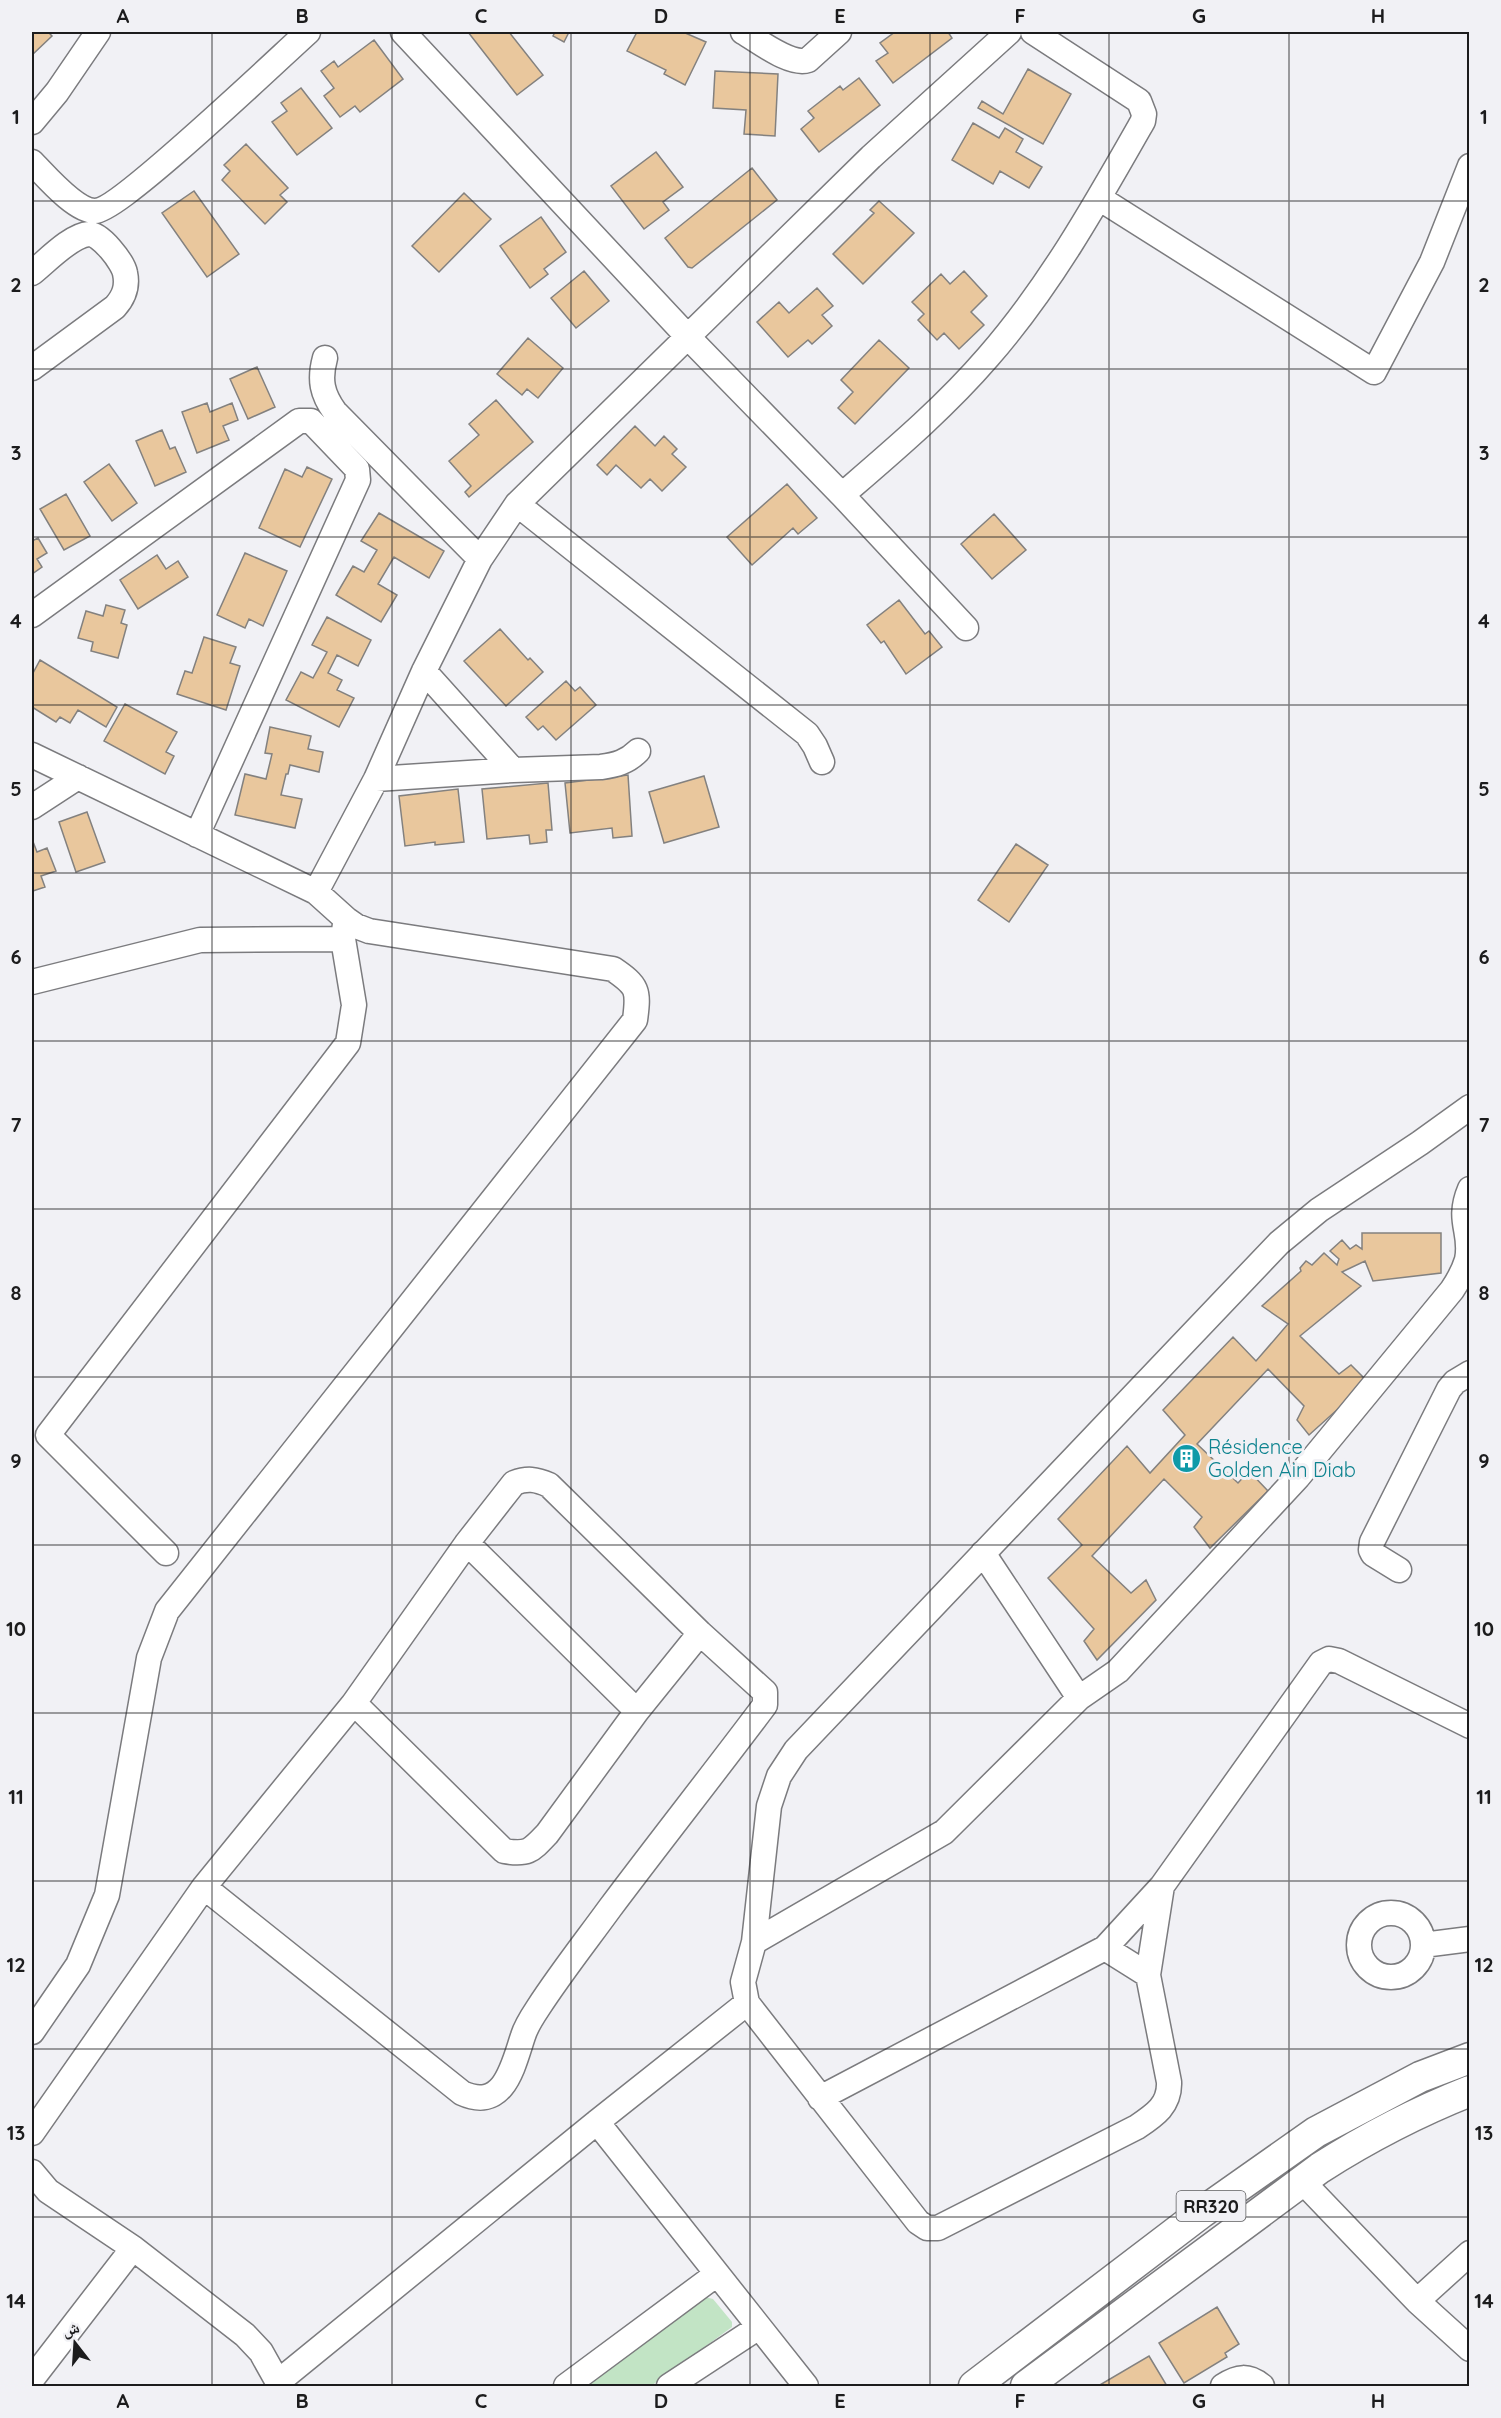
<svg xmlns="http://www.w3.org/2000/svg" width="1501" height="2418" viewBox="0 0 1501 2418" font-family="Quicksand,'Noto Naskh Arabic',sans-serif">
<style>
.green{fill:#c2e4c5}
.building{fill:#e9c79d;stroke:#83817f;stroke-width:1.5}
.lines{fill:none;stroke-linecap:round;stroke-linejoin:round}
.minor-casing{stroke:#7b7b7e;stroke-width:27}
.major-casing{stroke:#7b7b7e;stroke-width:33}
.minor{stroke:#fff;stroke-width:24}
.major{stroke:#fff;stroke-width:30}
.grid{fill:none;stroke:#1c1c1d;stroke-width:1.5;stroke-opacity:0.55}
.labels{text-anchor:middle;dominant-baseline:central;stroke-width:6;stroke-linejoin:round;paint-order:stroke}
.shield{fill:#f1f1f5;stroke:#5c5c5e;stroke-width:1.5}
.shield-label{font-size:18px;font-weight:bold;fill:#1c1c1d}
.culture-label{font-size:20px;fill:#0d838f;stroke:#f1f1f5;text-anchor:start}
.neatline{fill:none;stroke:#1c1c1d;stroke-width:2}
.grid-label{font-size:20px;text-anchor:middle;font-weight:bold;fill:#1c1c1d}
</style>
<rect width="100%" height="100%" fill="#f1f1f5"/>
<!-- green -->
<path class="green" d="M705,2297L713,2299L732,2322V2327L651,2386H583Z"/>
<!-- building -->
<path class="building" d="M32,32H48L52,36L32,55Z
M468,32H509L543,75L517,95Z
M555,32H569L564,42L553,36Z
M637,32H683L706,42L685,85L664,74L666,70L627,51Z
M895,32H948L952,38L893,83L876,61L888,53L880,43Z
M374,40L403,79L360,112L355,106L340,117L324,96L334,88L321,71L334,61L338,67Z
M1028,69L1071,94L1043,144L978,108L982,101L1003,114Z
M715,71L778,74L775,136L744,134L746,110L713,108Z
M859,78L880,105L819,152L801,129L814,118L808,111L840,86L843,90Z
M301,88L332,128L297,155L272,122L287,111L281,103Z
M973,123L999,138L1005,128L1023,139L1016,152L1042,167L1029,188L1000,171L993,184L952,160Z
M246,144L288,188L280,195L287,202L265,224L222,180L230,171L224,165Z
M656,152L683,187L663,202L669,210L644,229L611,186Z
M752,168L777,200L692,268L688,267L665,238Z
M194,191L239,254L207,277L162,213Z
M464,193L491,219L439,272L412,246Z
M879,201L914,233L863,284L833,254L874,213L870,210Z
M541,217L566,252L544,269L548,274L530,288L500,246Z
M584,271L609,301L576,328L551,298Z
M964,271L987,296L971,312L984,325L959,349L944,333L937,340L918,320L924,314L912,302L941,274L950,284Z
M817,288L833,306L822,315L832,326L812,344L808,340L788,357L757,322L779,302L789,313Z
M528,338L563,368L538,398L527,389L522,395L497,374Z
M879,340L909,368L855,424L838,408L853,392L841,380Z
M257,367L275,407L248,419L230,379Z
M496,400L533,442L469,497L465,492L471,486L449,461L479,435L469,424Z
M207,403L210,412L232,403L238,420L223,426L229,440L197,453L182,412Z
M635,426L655,446L664,436L677,449L672,454L686,467L662,491L650,479L641,488L616,465L607,475L597,465Z
M162,430L170,449L175,447L186,472L155,486L136,441Z
M109,464L137,503L112,521L84,482Z
M307,467L332,479L300,547L259,528L285,469L302,477Z
M787,484L817,518L798,534L793,528L752,565L727,537Z
M66,494L90,536L64,550L40,509Z
M379,513L444,551L429,578L394,557L378,584L397,595L381,622L336,595L353,566L364,572L377,550L361,541Z
M994,514L1026,550L992,579L961,544Z
M38,538L47,553L37,559L42,567L32,574V541Z
M245,553L287,571L263,626L249,619L245,628L217,615Z
M157,555L166,569L178,561L188,577L138,609L120,580Z
M899,600L925,634L929,631L942,647L906,674L884,641L881,643L867,625Z
M106,605L125,610L121,623L127,625L118,658L91,651L93,642L78,638L86,611L103,616Z
M327,617L371,640L358,666L337,655L328,673L342,680L337,690L354,698L339,727L286,700L301,672L313,678L327,652L312,645Z
M500,629L528,660L530,658L543,672L506,706L464,661Z
M204,637L236,647L230,663L240,666L226,710L177,694L185,671L192,673Z
M40,660L117,707L106,727L78,710L70,723L60,717L56,722L32,707V675Z
M566,681L575,691L580,687L596,705L556,740L543,726L538,730L526,717Z
M125,704L177,732L166,752L174,756L165,774L104,741Z
M270,727L311,736L308,749L323,752L319,772L290,765L288,774H286L281,795L302,799L295,828L235,815L245,774L266,779L272,754L265,753Z
M628,775L632,836L613,838L612,828L570,833L565,783Z
M704,776L719,827L664,843L649,792Z
M548,783L552,830H546L547,842L530,844L529,835L487,839L482,789Z
M458,789L464,842L435,845V842L405,846L399,796Z
M87,812L105,862L76,872L59,822Z
M32,839L37,852L47,848L56,871L41,876L45,887L33,891Z
M1016,844L1048,865L1009,922L978,900Z
M1362,1233H1441V1273L1373,1281L1365,1261L1342,1272L1361,1286L1300,1336L1339,1374L1351,1365L1368,1382L1309,1435L1297,1420L1304,1406L1268,1369L1197,1444L1238,1483L1249,1471L1268,1491L1210,1548L1194,1527L1202,1517L1164,1479L1092,1556L1131,1593L1146,1580L1156,1600L1097,1660L1084,1641L1094,1629L1048,1578L1082,1545L1058,1519L1127,1446L1150,1473L1185,1435L1163,1410L1233,1337L1256,1361L1288,1324L1262,1306L1301,1271L1300,1268L1306,1261L1312,1265L1324,1253L1337,1265L1339,1259L1330,1251L1342,1240L1350,1249L1356,1245L1362,1249Z
M1217,2307L1239,2344L1225,2353L1227,2357L1184,2383L1159,2343Z
M1149,2356L1167,2386H1098Z"/>
<g class="lines">
<defs>
<path id="minor" d="M403,32L688,337L842,495L966,628
M743,32C759,41 790,66 808,60L839,32
M32,122L57,92L98,32
M32,162C46,176 75,211 95,211C120,210 279,58 308,32
M1099,198L1374,372L1432,262L1470,166
M32,273C46,262 71,235 89,234C100,233 123,262 125,273C128,287 124,297 115,307L32,368
M325,358C319,380 322,394 335,412L480,559
M842,495C893,451 944,408 988,357C1050,286 1097,202 1143,121L1144,114L1139,101L1033,32
M517,504L807,734L815,746L822,762
M32,615L299,421H311L357,469L358,480L197,835
M424,671L513,770
M32,755L316,892L346,919L356,926L369,931L613,969C638,986 639,990 635,1020L167,1611L149,1658L107,1895L78,1965L32,2032
M376,779L513,770L601,767C616,765 627,762 638,751
M32,807L78,777
M316,892L376,779L424,671L480,559L517,504L871,157L1009,32
M32,982L200,940L343,939L345,924
M467,1543L637,1711
M166,1553L48,1435L348,1043L354,1005L343,939
M983,1553L1079,1698
M1399,1570L1373,1554L1371,1550L1372,1542L1449,1389L1455,1382L1470,1373
M354,1703L504,1851C528,1855 531,1851 547,1834L637,1711L700,1633
M1162,1886L1148,1975L1169,2082C1170,2105 1155,2115 1137,2127L938,2228H927L918,2222L747,2003L743,1982L754,1942L769,1806L779,1776L796,1750L1279,1243L1319,1210L1420,1143L1470,1107
M1359 1945a32 32 0 1 1 64 0a32 32 0 1 1-64 0Z
M754,1942L944,1832L1079,1698L1118,1671L1298,1477L1452,1290C1458,1281 1464,1270 1467,1260C1473,1232 1456,1222 1470,1189
M1423,1945L1470,1939
M1105,1948L1148,1975
M820,2098L1105,1948L1162,1886L1321,1663L1329,1659L1339,1661L1470,1726
M597,2122L806,2386
M32,2133L204,1887L354,1703L467,1543L514,1483C527,1478 536,1479 549,1485L700,1633L765,1692V1705C714,1773 661,1840 610,1908C586,1941 560,1974 538,2008C532,2017 526,2026 523,2036C513,2066 504,2112 462,2093L204,1887
M32,2172L48,2191L133,2248L245,2335L261,2352L280,2386
M1302,2181L1417,2301L1470,2349
M1417,2301L1470,2253
M32,2379L133,2248
M278,2382L597,2122L747,2003
M566,2386L717,2274
M669,2386L759,2327
M1223,2386C1238,2376 1248,2375 1262,2386"/>
<path id="major" d="M974,2386L1201,2213L1316,2132L1420,2077L1470,2058
M1026,2386L1320,2168C1367,2138 1417,2112 1470,2091"/>
</defs>
<!-- minor casing -->
<use href="#minor" class="minor-casing"/>
<!-- major casing -->
<use href="#major" class="major-casing"/>
<!-- minor -->
<use href="#minor" class="minor"/>
<!-- major -->
<use href="#major" class="major"/>
</g>
<!-- grid -->
<path class="grid" d="M212,32V2386M392,32V2386M571,32V2386M750,32V2386M930,32V2386M1109,32V2386M1289,32V2386M32,201H1470M32,369H1470M32,537H1470M32,705H1470M32,873H1470M32,1041H1470M32,1209H1470M32,1377H1470M32,1545H1470M32,1713H1470M32,1881H1470M32,2049H1470M32,2217H1470"/>
<!-- icons -->
<defs>
<symbol id="building-disc" viewBox="-11 -11 22 22"><circle r="9.5" fill="#0f9aa8" stroke="#f1f1f5"/><path d="M-4-6H4V6H1V3H-1V6H-4ZM-2.5-4.3h1.7v1.8h-1.7ZM.8-4.3h1.7v1.8H.8ZM-2.5-1h1.7V.8h-1.7ZM.8-1h1.7V.8H.8Z" fill="#fff"/></symbol>
</defs>
<g fill-rule="evenodd">
<use href="#building-disc" x="1170" y="1442" width="33" height="33"/>
</g>
<g class="labels">
<!-- shield labels -->
<rect class="shield" x="1176.5" y="2191" width="69" height="30" rx="4.5"/>
<g class="shield-label">
<text x="1211" y="2206">RR320</text>
</g>
<!-- culture labels -->
<g class="culture-label">
<text x="1208" y="1446">Résidence<tspan x="1208" dy="23">Golden Ain Diab</tspan></text>
</g>
</g>
<!-- border -->
<rect width="1501" height="2418" fill="none" stroke="#f1f1f5" stroke-width="66"/>
<!-- north arrow -->
<g transform="translate(75 2343) rotate(343)" stroke="#f1f1f5" stroke-width="4.5" paint-order="stroke">
<path d="M0-4.5L10 22L0 15L-10 22Z" fill="#1c1c1d"/>
<text y="-9" font-size="16" font-weight="bold" text-anchor="middle" fill="#1c1c1d">ش</text>
</g>
<rect x="33" y="33" width="1435" height="2352" class="neatline"/>
<g class="grid-label">
<text x="123" y="23">A</text>
<text x="302" y="23">B</text>
<text x="481" y="23">C</text>
<text x="661" y="23">D</text>
<text x="840" y="23">E</text>
<text x="1020" y="23">F</text>
<text x="1199" y="23">G</text>
<text x="1378" y="23">H</text>
<text x="16" y="124">1</text>
<text x="1484" y="124">1</text>
<text x="16" y="292">2</text>
<text x="1484" y="292">2</text>
<text x="16" y="460">3</text>
<text x="1484" y="460">3</text>
<text x="16" y="628">4</text>
<text x="1484" y="628">4</text>
<text x="16" y="796">5</text>
<text x="1484" y="796">5</text>
<text x="16" y="964">6</text>
<text x="1484" y="964">6</text>
<text x="16" y="1132">7</text>
<text x="1484" y="1132">7</text>
<text x="16" y="1300">8</text>
<text x="1484" y="1300">8</text>
<text x="16" y="1468">9</text>
<text x="1484" y="1468">9</text>
<text x="16" y="1636">10</text>
<text x="1484" y="1636">10</text>
<text x="16" y="1804">11</text>
<text x="1484" y="1804">11</text>
<text x="16" y="1972">12</text>
<text x="1484" y="1972">12</text>
<text x="16" y="2140">13</text>
<text x="1484" y="2140">13</text>
<text x="16" y="2308">14</text>
<text x="1484" y="2308">14</text>
<text x="123" y="2408">A</text>
<text x="302" y="2408">B</text>
<text x="481" y="2408">C</text>
<text x="661" y="2408">D</text>
<text x="840" y="2408">E</text>
<text x="1020" y="2408">F</text>
<text x="1199" y="2408">G</text>
<text x="1378" y="2408">H</text>
</g>
</svg>
